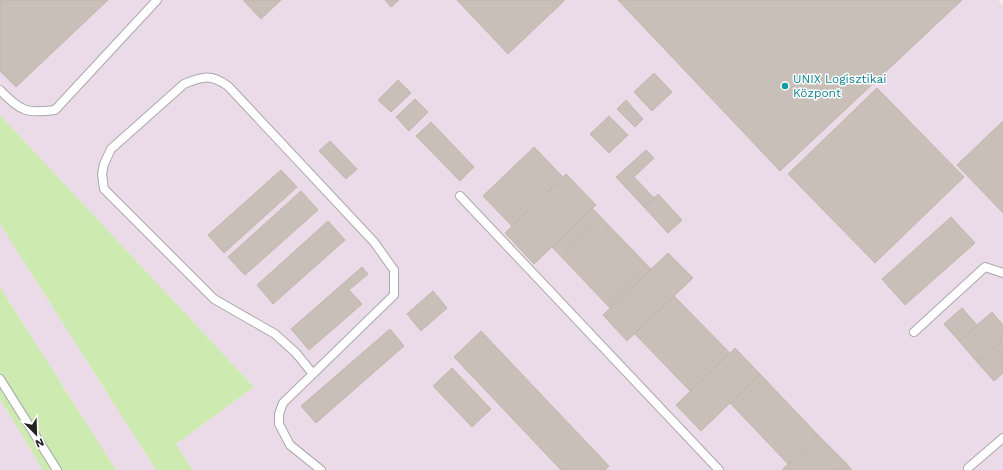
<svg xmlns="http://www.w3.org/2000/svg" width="1003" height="470" viewBox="0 0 1003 470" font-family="'Work Sans',sans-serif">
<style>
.industrial{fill:#ebdbe8}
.grass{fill:#cdebb0}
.building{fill:#c7bfb8;stroke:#c4b6ab}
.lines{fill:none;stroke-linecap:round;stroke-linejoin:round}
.service-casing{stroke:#a9a9a9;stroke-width:10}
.service{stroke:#fff;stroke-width:8}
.culture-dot{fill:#0f9aa8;stroke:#fff;stroke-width:1.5}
.labels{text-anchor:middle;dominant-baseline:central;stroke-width:3;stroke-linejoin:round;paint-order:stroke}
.culture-label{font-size:12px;fill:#0d838f;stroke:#fff;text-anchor:start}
</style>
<rect width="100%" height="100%" fill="#f2efe9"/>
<!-- industrial -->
<path class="industrial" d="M0,0H998L1003,5V470H193L176,444L254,387L0,115Z
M0,224L156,470H116L0,287Z
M0,399L43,470H0Z"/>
<!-- grass -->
<path class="grass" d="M0,115L254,387L176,444L193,470H156L0,224Z
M0,287L116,470H43L0,399Z"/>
<!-- building -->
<path class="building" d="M0,0H108L16,87L0,71Z
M243,0H281L261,19Z
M385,0H399L391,7Z
M457,0H565L508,54Z
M618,0H962L780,171Z
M654,73L672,92L652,111L634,92Z
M398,80L411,93L391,112L378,100Z
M877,88L964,177L875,263L788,174Z
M415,99L428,112L409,131L396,117Z
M626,100L643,119L635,127L617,109Z
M609,116L628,135L609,153L590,134Z
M1003,121V213L957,165Z
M431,122L474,167L460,181L416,136Z
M330,141L357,169L346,179L319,151Z
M534,147L563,177L512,226L483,196Z
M646,150L654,158L634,177L654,198L644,207L616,177Z
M281,170L297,187L224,253L208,235Z
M566,174L596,205L534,264L505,233Z
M301,191L318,210L245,275L228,257Z
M658,194L682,220L668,233L644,207Z
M592,208L651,269L610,308L552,247Z
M951,217L975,243L905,305L882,279Z
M598,220L646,267L613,300L565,252Z
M328,221L345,240L273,304L257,285Z
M668,253L693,278L627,341L603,315Z
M362,267L368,274L349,290L362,304L309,350L291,329Z
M433,291L447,308L421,331L407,314Z
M674,296L730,353L690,391L635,334Z
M962,308L977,325L959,341L944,324Z
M992,312L1003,325V339L977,362L959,341Z
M390,329L404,346L316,423L301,406Z
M481,331L609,466L605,470H561L454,357Z
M1002,340L1003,373L994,381L977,362Z
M735,348L760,374L701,431L676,405Z
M452,368L491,409L472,427L433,386Z
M760,374L818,435L788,464L730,403Z
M818,435L846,463L839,470H782Z
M846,463L852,470H839Z"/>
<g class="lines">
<defs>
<path id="service" d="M0,90C20,111 27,114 55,110L157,0
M460,196L719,470
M914,332L985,267L1003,273
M313,374L296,353L275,334L214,299L104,189L102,174L104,164L111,149L184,84C203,76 211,74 228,86L374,242L394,270V295L283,403L279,414V424L290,445L321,470
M0,379L57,470
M968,468L1003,438"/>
</defs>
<!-- service casing -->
<use href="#service" class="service-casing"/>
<!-- service -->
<use href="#service" class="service"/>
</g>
<!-- markers -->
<circle class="culture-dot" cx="785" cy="86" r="4"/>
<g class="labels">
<!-- culture labels -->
<g class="culture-label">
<text x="793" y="79">UNIX Logisztikai<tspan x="793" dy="14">Központ</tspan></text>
</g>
</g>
<!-- north arrow -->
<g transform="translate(36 434) rotate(157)" stroke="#ffffff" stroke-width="3" paint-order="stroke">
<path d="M0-3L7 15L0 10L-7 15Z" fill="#222222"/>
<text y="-6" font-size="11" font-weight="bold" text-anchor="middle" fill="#222222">N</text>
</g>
</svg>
